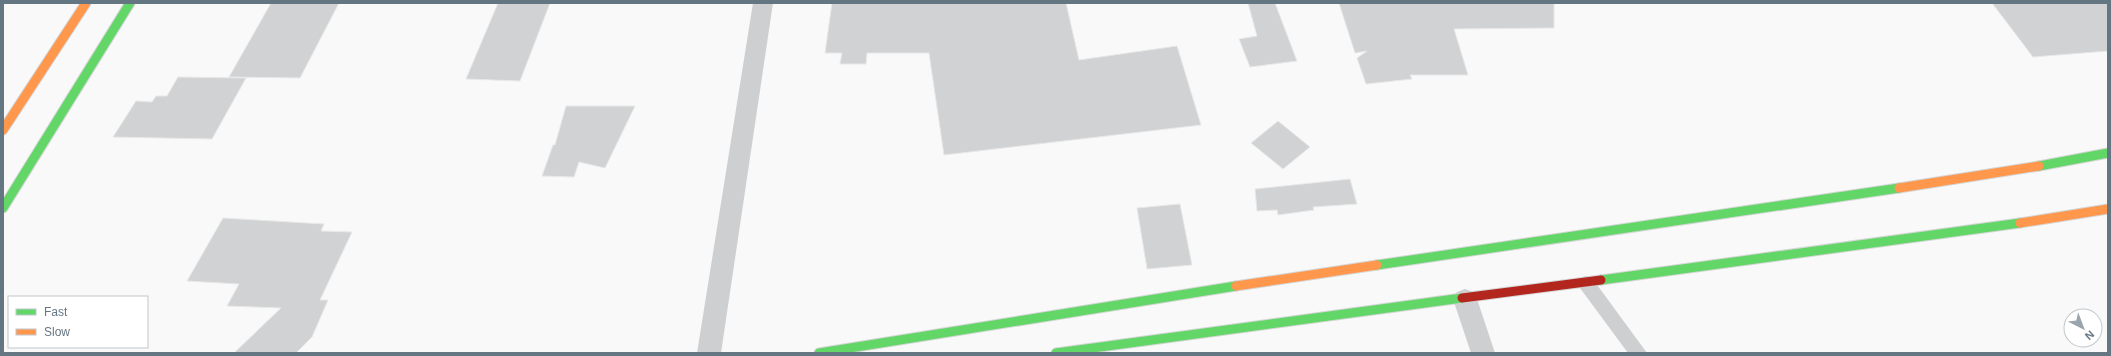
<svg xmlns="http://www.w3.org/2000/svg" width="2111" height="356" viewBox="0 0 2111 356" font-family="Arial,sans-serif">
<style>
.building{fill:#d0d2d3;stroke:#e8e8e8}
.lines{fill:none;stroke-linecap:round;stroke-linejoin:round}
.fast-casing{stroke:#d5d6d7;stroke-width:11}
.slow-casing{stroke:#d5d6d7;stroke-width:11}
.jam-casing{stroke:#d5d6d7;stroke-width:11}
.lane{fill:#cecfd0;fill-rule:evenodd}
.street{fill:#cecfd0;fill-rule:evenodd}
.fast{stroke:#63d668;stroke-width:9}
.slow{stroke:#ff974d;stroke-width:9}
.jam{stroke:#b3261e;stroke-width:9}
</style>
<rect width="100%" height="100%" fill="#f9f9f9"/>
<!-- building -->
<path class="building" d="M271,3H339L300,78L229,77Z
M498,3H550L520,81L466,79Z
M832,3H1066L1079,60L1177,46L1201,125L944,155L929,53H867L866,64H840L842,53H825Z
M1248,3H1275L1297,61L1250,67L1239,39L1257,36Z
M1339,3H1554V28L1454,29L1468,75H1410L1412,79L1366,84L1357,58L1367,51L1355,53Z
M1992,3H2108V51L2033,57Z
M178,77L246,78L212,139L113,137L136,101L152,102L156,96H167Z
M566,106H635L605,168L579,162L574,177L542,176L553,145H555Z
M1278,121L1310,147L1283,169L1251,143Z
M1350,179L1357,204L1313,207L1314,210L1278,215L1277,210L1257,211L1255,189Z
M1180,204L1192,265L1147,269L1137,208Z
M223,218L324,224L321,231L352,232L320,300H328L312,337L296,353H234L281,308L227,306L239,284L187,281Z"/>
<g class="lines">
<defs>
<path id="fast" d="M2039,166L2108,153
M3,208L130,3
M1377,265L1899,188
M1601,280L2020,223
M819,353L1236,286
M1056,353L1462,298"/>
<path id="slow" d="M3,130L86,3
M1899,188L2039,166
M2020,223L2108,209
M1236,286L1377,265"/>
<path id="jam" d="M1462,298L1601,280"/>
</defs>
<!-- fast casing -->
<use href="#fast" class="fast-casing"/>
<!-- slow casing -->
<use href="#slow" class="slow-casing"/>
<!-- jam casing -->
<use href="#jam" class="jam-casing"/>
<!-- lane -->
<path class="lane" d="M1586,276L1592,278L1647,353H1628L1580,288L1577,283L1580,278Z"/>
<!-- street -->
<path class="street" d="M753,3H773L721,353H697Z
M1465,289L1473,292L1477,299L1495,353H1471L1453,299L1457,292Z"/>
<!-- fast -->
<use href="#fast" class="fast"/>
<!-- slow -->
<use href="#slow" class="slow"/>
<!-- jam -->
<use href="#jam" class="jam"/>
</g>
<!-- border -->
<rect width="2111" height="356" fill="none" stroke="#657683" stroke-width="8"/>
<!-- legend -->
<rect x="8" y="296" width="140" height="52" fill="#ffffff" stroke="#c1c8cd"/>
<rect x="16" y="309" width="20" height="6" fill="#63d668" stroke="#c1c8cd"/>
<text x="44" y="316" font-size="12" fill="#657683">Fast</text>
<rect x="16" y="329" width="20" height="6" fill="#ff974d" stroke="#c1c8cd"/>
<text x="44" y="336" font-size="12" fill="#657683">Slow</text>
<!-- north arrow -->
<g transform="translate(2083 328) rotate(138)"><circle r="19" fill="#ffffff" stroke="#c1c8cd"/>
<path d="M0-3L7 15L0 10L-7 15Z" fill="#99a4ac"/>
<text y="-6" font-size="11" font-weight="bold" text-anchor="middle" fill="#657683">N</text>
</g>
</svg>
